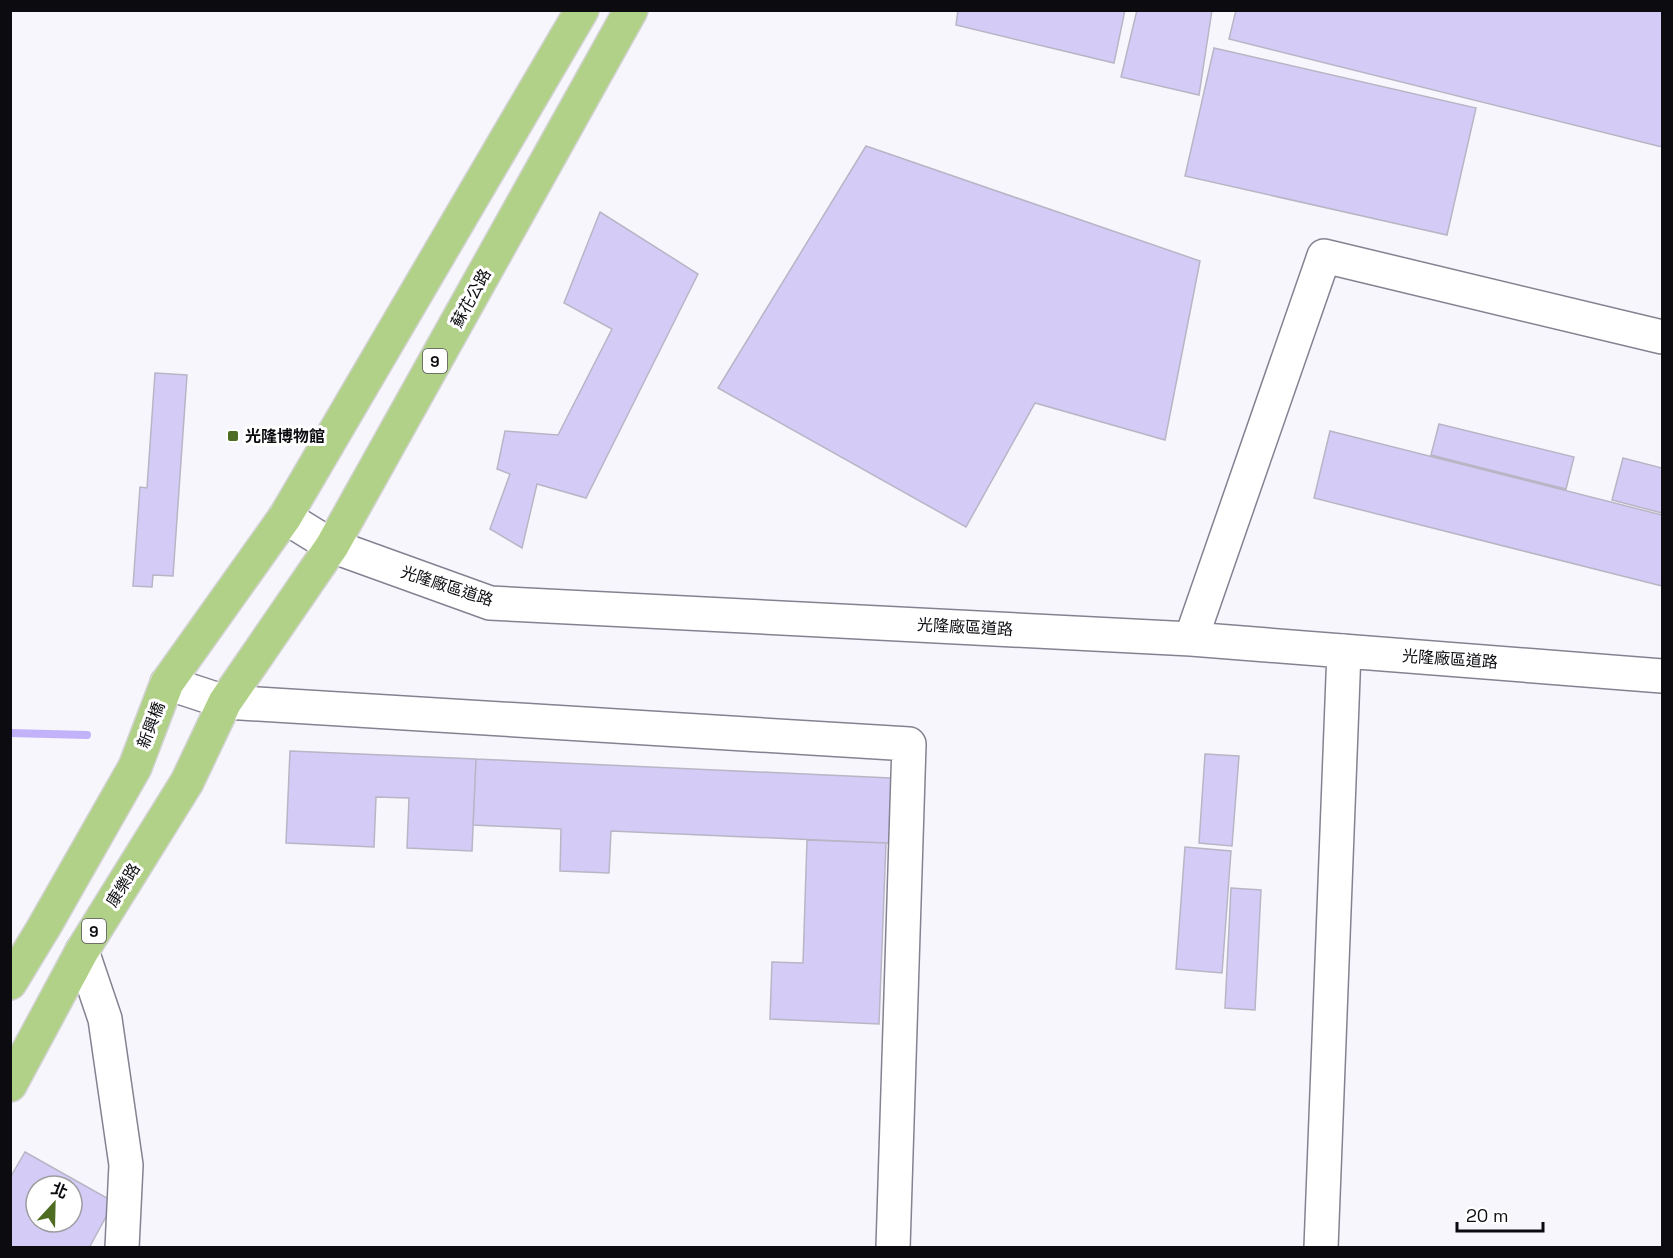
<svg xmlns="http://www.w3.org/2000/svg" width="1673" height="1258" viewBox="0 0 1673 1258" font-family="'Space Grotesk','Noto Sans TC',sans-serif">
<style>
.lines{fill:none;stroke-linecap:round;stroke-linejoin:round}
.stream{stroke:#c1b2f9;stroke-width:8}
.building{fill:#d4ccf7;stroke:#b8b5c5;stroke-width:1.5;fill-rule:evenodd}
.minor-casing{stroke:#848290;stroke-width:36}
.major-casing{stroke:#d3d3d4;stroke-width:36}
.minor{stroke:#fff;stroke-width:33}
.major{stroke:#b2d188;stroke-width:33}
.poi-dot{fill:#4e6d23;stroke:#fff;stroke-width:2}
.labels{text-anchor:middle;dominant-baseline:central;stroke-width:6;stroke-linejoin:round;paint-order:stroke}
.shield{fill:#fff;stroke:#555458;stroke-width:1.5}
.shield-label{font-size:15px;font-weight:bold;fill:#0c0b10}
.street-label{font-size:16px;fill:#0c0b10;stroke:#fff}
.poi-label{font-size:16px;font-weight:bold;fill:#0c0b10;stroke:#fff;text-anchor:start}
</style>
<rect width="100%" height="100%" fill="#f7f6fd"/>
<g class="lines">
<!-- stream -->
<path class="stream" d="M10,733L87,735"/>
</g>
<!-- building -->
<path class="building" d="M958,10H1125L1114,63L956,25Z
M1137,10H1212L1199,95L1121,77Z
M1236,10H1662V147L1229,39Z
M1214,48L1476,108L1447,235L1185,176Z
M866,146L1200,261L1165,440L1035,403L966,527L718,388Z
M600,212L698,274L586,498L537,484L522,548L490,529L510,474L497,469L505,431L558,435L612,329L564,303Z
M155,373L187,375L173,576L153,575L152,587L133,586L140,487L147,488Z
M1439,424L1574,457L1566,489L1431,455Z
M1330,431L1662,515V586L1314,498Z
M1623,458L1662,468V513L1612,500Z
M290,751L476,759L472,851L407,848L409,798L376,797L374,847L286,843Z
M1205,754L1239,756L1232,846L1199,843Z
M476,759L912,779L909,844L611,831L609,873L560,871L561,829L473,825Z
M807,840L886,843L879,1024L770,1019L772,962L803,963Z
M1185,847L1231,851L1222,973L1176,969Z
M1231,888L1261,890L1255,1010L1225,1008Z
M25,1152L114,1202L89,1248H10V1178ZM36,1186H72V1222H36Z"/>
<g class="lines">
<defs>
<path id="minor" d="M285,517L332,546L490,603L1191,639L1662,676
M1191,639L1324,256L1662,337
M167,683L225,702L909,744L893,1248
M82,951L105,1019L126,1165L122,1248
M1321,1248L1344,651"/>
<path id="major" d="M10,983L44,927L135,767L167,683L285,517L582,10
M10,1085L82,951L187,782L225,702L332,546L631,10"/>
</defs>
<!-- minor casing -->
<use href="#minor" class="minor-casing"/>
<!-- major casing -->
<use href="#major" class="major-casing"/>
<!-- minor -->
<use href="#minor" class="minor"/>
<!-- major -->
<use href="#major" class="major"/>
</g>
<!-- markers -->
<rect class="poi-dot" x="227" y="430" width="12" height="12" rx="3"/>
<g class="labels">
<!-- shield labels -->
<g class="shield">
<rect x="423" y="349" width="24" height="24" rx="4.5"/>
<rect x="82" y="919" width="24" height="24" rx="4.5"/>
</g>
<g class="shield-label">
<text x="435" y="361">9</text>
<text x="94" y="931">9</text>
</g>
<!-- street labels -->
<g class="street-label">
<text transform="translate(471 298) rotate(-61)">蘇花公路</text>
<text transform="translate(447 586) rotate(18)">光隆廠區道路</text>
<text transform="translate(965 627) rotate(3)">光隆廠區道路</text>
<text transform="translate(1450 659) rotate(4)">光隆廠區道路</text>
<text transform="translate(151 725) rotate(-69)">新興橋</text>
<text transform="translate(123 885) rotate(-58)">康樂路</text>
</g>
<!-- poi labels -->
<g class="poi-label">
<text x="245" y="436">光隆博物館</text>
</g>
</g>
<!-- border -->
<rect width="1673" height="1258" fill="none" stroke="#0c0b10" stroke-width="24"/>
<!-- north arrow -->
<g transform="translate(54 1204) rotate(22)"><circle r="28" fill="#ffffff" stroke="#9e9d9f" stroke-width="1.5"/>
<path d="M0-4.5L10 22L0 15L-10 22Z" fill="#4e6d23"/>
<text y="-9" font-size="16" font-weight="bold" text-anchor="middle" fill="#0c0b10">北</text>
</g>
<!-- scale -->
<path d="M1457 1222v9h86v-9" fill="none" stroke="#0c0b10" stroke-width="3"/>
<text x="1466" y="1222" font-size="18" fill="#0c0b10" stroke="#ffffff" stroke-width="4.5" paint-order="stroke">20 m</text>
</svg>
